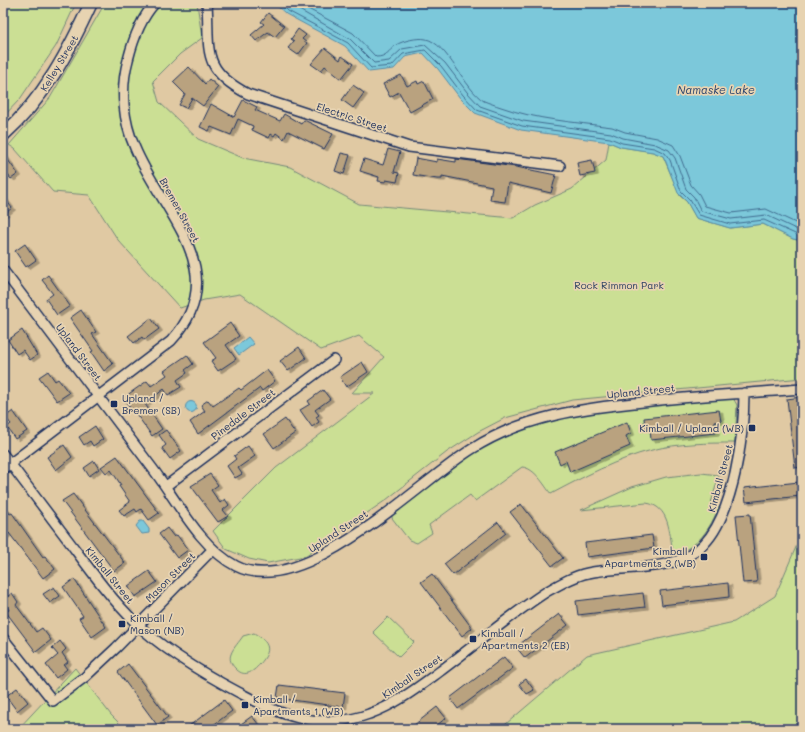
<svg xmlns="http://www.w3.org/2000/svg" width="805" height="732" viewBox="0 0 805 732" font-family="Mali,sans-serif">
<style>
.green{fill:#cbdf94;stroke:#738779}
.water{fill:#7bc8da;stroke:#558ba8}
.lines{fill:none;stroke-linecap:round;stroke-linejoin:round}
.shore{stroke:#416c90;stroke-width:1}
.building{fill:#b9a27f;stroke:#1b2f5e;filter:url(#shadow)}
.street-casing{stroke:#1b2f5e;stroke-width:12}
.secondary-casing{stroke:#1b2f5e;stroke-width:15}
.street{stroke:#e7d3b1;stroke-width:9}
.secondary{stroke:#e7d3b1;stroke-width:12}
.poi-dot{fill:#1b2f5e;stroke:#e7d3b1;stroke-width:1.5}
.labels{text-anchor:middle;dominant-baseline:central;stroke-width:3.5;stroke-linejoin:round;paint-order:stroke}
.street-label{font-size:10px;fill:#1b2f5e;stroke:#e7d3b1}
.park-label{font-size:10px;fill:#2d4163;stroke:#e7d3b1}
.poi-label{font-size:10px;fill:#1b2f5e;stroke:#e7d3b1;text-anchor:start}
.water-label{font-size:11px;font-style:italic;fill:#253e6a;stroke:#e7d3b1}
</style>
<defs>
<filter id="shadow"><feDropShadow dx="3.5" dy="2" stdDeviation="0" flood-color="#0004"/></filter>
</defs>
<rect width="100%" height="100%" fill="#e0c9a3"/>
<filter id="ink" filterUnits="userSpaceOnUse"><feTurbulence type="fractalNoise" baseFrequency=".025" numOctaves="2"/><feDisplacementMap in="SourceGraphic" scale="8" xChannelSelector="R" yChannelSelector="G"/><feConvolveMatrix kernelMatrix="1 2 1 2 8 2 1 2 1" color-interpolation-filters="sRGB"/></filter>
<g filter="url(#ink)">
<!-- green -->
<path class="green" d="M3,3H76L56,46L20,99L3,117Z
M105,3H197L202,38L180,54L153,81L159,102L198,139L243,158L290,167L359,204L513,218L535,205L572,189L606,160L609,142L621,147L653,152L663,156L680,196L687,202L696,218L730,228L763,224L793,239L802,241V378L572,400L505,418L478,432L447,452L386,500L305,556L268,563L249,559L226,549L213,531L276,468L375,393H352L384,357L359,336L321,350L240,294L204,300L180,308L118,240L89,195L53,192L15,149L9,145L50,98Z
M733,398L737,405L735,443C707,443 679,443 652,450C617,459 583,477 551,494C544,485 535,468 522,467L475,501L470,495L429,525L432,533L417,543L409,540L392,518V514C428,485 464,454 506,434C573,402 659,402 733,398Z
M701,473L719,475L711,503L719,507C710,528 698,549 674,553L673,552C669,533 670,506 646,503L581,510L632,487L666,477Z
M802,533V729H500L587,655L734,622L775,596Z
M388,617L414,642L399,657L373,632Z
M254,633C270,643 272,650 260,664C252,673 244,678 235,668C231,664 229,659 231,654C233,648 240,641 243,636Z
M75,668L111,715L125,729H18Z"/>
<!-- water -->
<path class="water" d="M274,3H802V241L793,239L763,224L730,228L696,218L687,202L678,193L666,162L663,156L653,152L621,147L609,142L521,130L475,113L460,98L438,69L423,53L405,57L394,69L369,72L345,46L286,14Z
M248,337L254,344L239,355L234,348Z
M185.5 407a5.5 5.5 0 1 1 11 0a5.5 5.5 0 1 1-11 0Z
M140,521H143L149,529V533L142,534L136,526Z"/>
<g class="lines">
<!-- shore -->
<path class="shore" d="M280,3L288,11L348,43L371,68L392,66L403,54L425,50L441,66L463,95L477,110L522,126L610,138L622,143L654,148L665,153L670,160L681,191L690,200L699,215L730,224L764,220L802,237
M287,3L350,39L374,63L389,61L402,49L425,45L445,63L467,92L480,106L523,121L611,133L623,138L655,144L669,150L675,158L686,189L694,197L701,211L731,219L766,215L802,232
M297,3L353,33L376,57C387,57 388,51 396,45C402,41 418,37 426,39C447,43 465,90 484,101C489,103 495,105 501,107C537,120 574,122 612,127L625,132L657,138L673,145L680,156L691,185L699,194L705,206L731,213L766,209L802,226"/>
</g>
<!-- building -->
<path class="building" d="M268,13L284,26L275,37L268,32L256,41L251,35L264,24L261,22Z
M298,29L306,35L302,39L307,43L298,55L288,48L294,41L291,39Z
M325,48L340,60L342,56L353,64L341,79L325,66L321,71L311,64Z
M189,67L205,84L209,79L218,87L203,106L192,98L186,108L179,105L185,94L173,82Z
M401,75L407,86L417,81L418,84L424,81L433,99L410,112L399,92L390,97L383,84Z
M353,85L364,93L353,108L342,100Z
M243,100L257,107L255,110L280,121L284,114L301,124L304,120L333,134L324,149L288,131L284,139L276,133L274,136L271,134L269,138L252,130L253,126L238,119L231,135L211,127L209,131L200,127L211,104L234,117Z
M388,149L400,152L394,172L399,173L397,182L386,180V182L378,181L379,177L360,171L364,159L383,165Z
M3,153L18,174L11,179L7,174L3,177Z
M341,153L350,155L344,174L335,171Z
M416,158L437,162V159L456,162V159L516,167L556,175L551,193L508,183L505,202L490,200L492,186L442,176V179H437L413,175Z
M592,160L595,173L580,176L577,163Z
M3,196L12,208L3,215Z
M25,244L36,260L26,267L15,251Z
M48,275L70,306L57,315L46,299L53,294L42,280Z
M81,310L96,332L92,334L113,364L104,371L91,352L93,351L70,318Z
M151,318L159,329L144,340L142,337L134,343L128,336Z
M230,323L239,336L226,345L236,359L218,371L211,361L216,358L204,342Z
M22,330L37,355L30,360L23,350L17,354L8,340Z
M299,347L306,358L288,371L280,361Z
M187,355L193,364L185,370L187,373L177,380L181,387L168,395L164,389L145,404L162,429L152,436L134,411L133,412L123,398L147,381L151,386L167,375L164,371Z
M362,362L368,372L346,387L340,377Z
M267,370L275,381L262,391L260,388L198,434L190,422L205,411L201,405L208,400L213,406L239,388L241,390Z
M48,371L55,381L58,379L69,393L57,401L39,377Z
M323,390L330,399L315,410L319,415L316,417L319,422L312,427L300,410L310,404L308,401Z
M801,397L802,467L795,468L787,399Z
M719,410L721,421L715,422L716,433L651,440L650,429H645L644,418Z
M13,411L27,431L15,439L7,427L11,424L5,417Z
M285,419L295,433L274,448L264,434Z
M627,422L631,433L626,436L630,446L570,472L566,461L560,464L555,452Z
M95,426L103,439L93,446L90,441L84,445L79,437Z
M166,430L181,451L170,459L162,448L166,445L159,435Z
M64,445L72,457L56,470L47,457Z
M248,446L255,456L238,468L242,474L235,478L227,466L236,459L234,456Z
M117,456L159,513L149,520L141,509L137,512L135,509L124,516L119,510L130,502L119,486L121,485L111,470L106,473L101,467Z
M94,461L99,469L89,476L84,468Z
M210,474L218,485L211,490L220,503L225,499L229,505L223,510L228,516L218,522L191,486Z
M799,482L800,496L746,502L744,488Z
M73,494L125,563L114,571L62,501Z
M521,504L563,558L552,566L510,512Z
M3,505L10,514L12,513L43,557L45,556L55,569L43,578L9,533L3,538Z
M750,514L757,582L743,583L736,515Z
M498,522L506,533L453,575L444,564Z
M167,528L174,537L177,535L188,550L177,558L159,534Z
M652,535L654,548L587,557L585,543Z
M149,571L157,582L135,597L128,586Z
M432,574L472,628L462,636L421,582Z
M74,579L106,627L92,637L79,618L83,616L63,587Z
M728,583L729,597L662,605L660,591Z
M54,587L60,596L50,603L43,594Z
M12,593L18,602L16,605L36,632L42,628L51,640L36,652L6,612L9,610L3,600Z
M643,593L645,607L578,615L576,601Z
M559,614L568,625L525,658L516,647Z
M60,641L66,649L62,653L68,662L64,665L67,669L56,678L46,665L58,655L52,648Z
M504,657L513,668L458,709L450,698Z
M128,664L168,717L157,725L118,672Z
M526,679L534,690L527,694L519,684Z
M279,685L345,693L343,707L277,698Z
M17,688L28,702L17,711L6,696Z
M224,700L232,711L208,729H185Z
M437,707L446,718L432,729H409Z
M252,716L262,729H244L241,724Z"/>
<g class="lines">
<defs>
<path id="street" d="M207,3C210,50 200,69 248,94L409,147L560,166
M3,270C53,336 103,402 153,469C177,501 201,548 236,566C303,601 417,483 472,449C524,416 583,408 643,402C696,396 749,393 802,389
M3,454C26,484 48,514 71,544C91,571 111,599 136,623C165,651 202,673 238,692C257,702 277,713 299,718C321,723 348,722 369,714C395,705 417,688 439,672C474,646 509,616 546,592C558,585 573,576 588,573C625,565 676,574 704,544C734,513 744,435 744,393
M3,469L171,341C235,272 162,213 135,148C123,121 120,89 128,60C133,40 141,18 155,3
M166,486L334,360
M3,638L53,701L85,677L116,648L213,549"/>
<path id="secondary" d="M3,135C43,100 69,51 91,3"/>
</defs>
<!-- street casing -->
<use href="#street" class="street-casing"/>
<!-- secondary casing -->
<use href="#secondary" class="secondary-casing"/>
<!-- street -->
<use href="#street" class="street"/>
<!-- secondary -->
<use href="#secondary" class="secondary"/>
</g>
</g>
<!-- markers -->
<g class="poi-dot">
<rect x="110" y="400" width="8" height="8" rx="2"/>
<rect x="748" y="424" width="8" height="8" rx="2"/>
<rect x="700" y="553" width="8" height="8" rx="2"/>
<rect x="118" y="620" width="8" height="8" rx="2"/>
<rect x="469" y="635" width="8" height="8" rx="2"/>
<rect x="241" y="701" width="8" height="8" rx="2"/>
</g>
<g class="labels">
<!-- street labels -->
<g class="street-label">
<text transform="translate(59 63) rotate(-59)">Kelley Street</text>
<text transform="translate(352 117) rotate(18)">Electric Street</text>
<text transform="translate(180 210) rotate(61)">Bremer Street</text>
<text transform="translate(79 352) rotate(53)">Upland Street</text>
<text transform="translate(641 391) rotate(-6)">Upland Street</text>
<text transform="translate(243 414) rotate(-37)">Pinedale Street</text>
<text transform="translate(720 478) rotate(-75)">Kimball Street</text>
<text transform="translate(338 531) rotate(-33)">Upland Street</text>
<text transform="translate(110 575) rotate(51)">Kimball Street</text>
<text transform="translate(170 577) rotate(-45)">Mason Street</text>
<text transform="translate(412 676) rotate(-34)">Kimball Street</text>
</g>
<!-- park labels -->
<g class="park-label">
<text x="619" y="285">Rock Rimmon Park</text>
</g>
<!-- poi labels -->
<g class="poi-label">
<text x="122" y="398">Upland /<tspan x="122" dy="12">Bremer (SB)</tspan></text>
<text x="744" y="428" text-anchor="end">Kimball / Upland (WB)</text>
<text x="696" y="551" text-anchor="end">Kimball /<tspan x="696" dy="12">Apartments 3 (WB)</tspan></text>
<text x="130" y="618">Kimball /<tspan x="130" dy="12">Mason (NB)</tspan></text>
<text x="481" y="633">Kimball /<tspan x="481" dy="12">Apartments 2 (EB)</tspan></text>
<text x="253" y="699">Kimball /<tspan x="253" dy="12">Apartments 1 (WB)</tspan></text>
</g>
<!-- water labels -->
<g class="water-label">
<text x="716" y="89">Namaske Lake</text>
</g>
</g>
<!-- margin -->
<rect width="805" height="732" fill="none" stroke="#e7d3b1" stroke-width="16"/>
<rect x="8" y="8" width="789" height="716" fill="none" stroke="#1b2f5e" stroke-width="1.5" filter="url(#ink)"/>
</svg>
